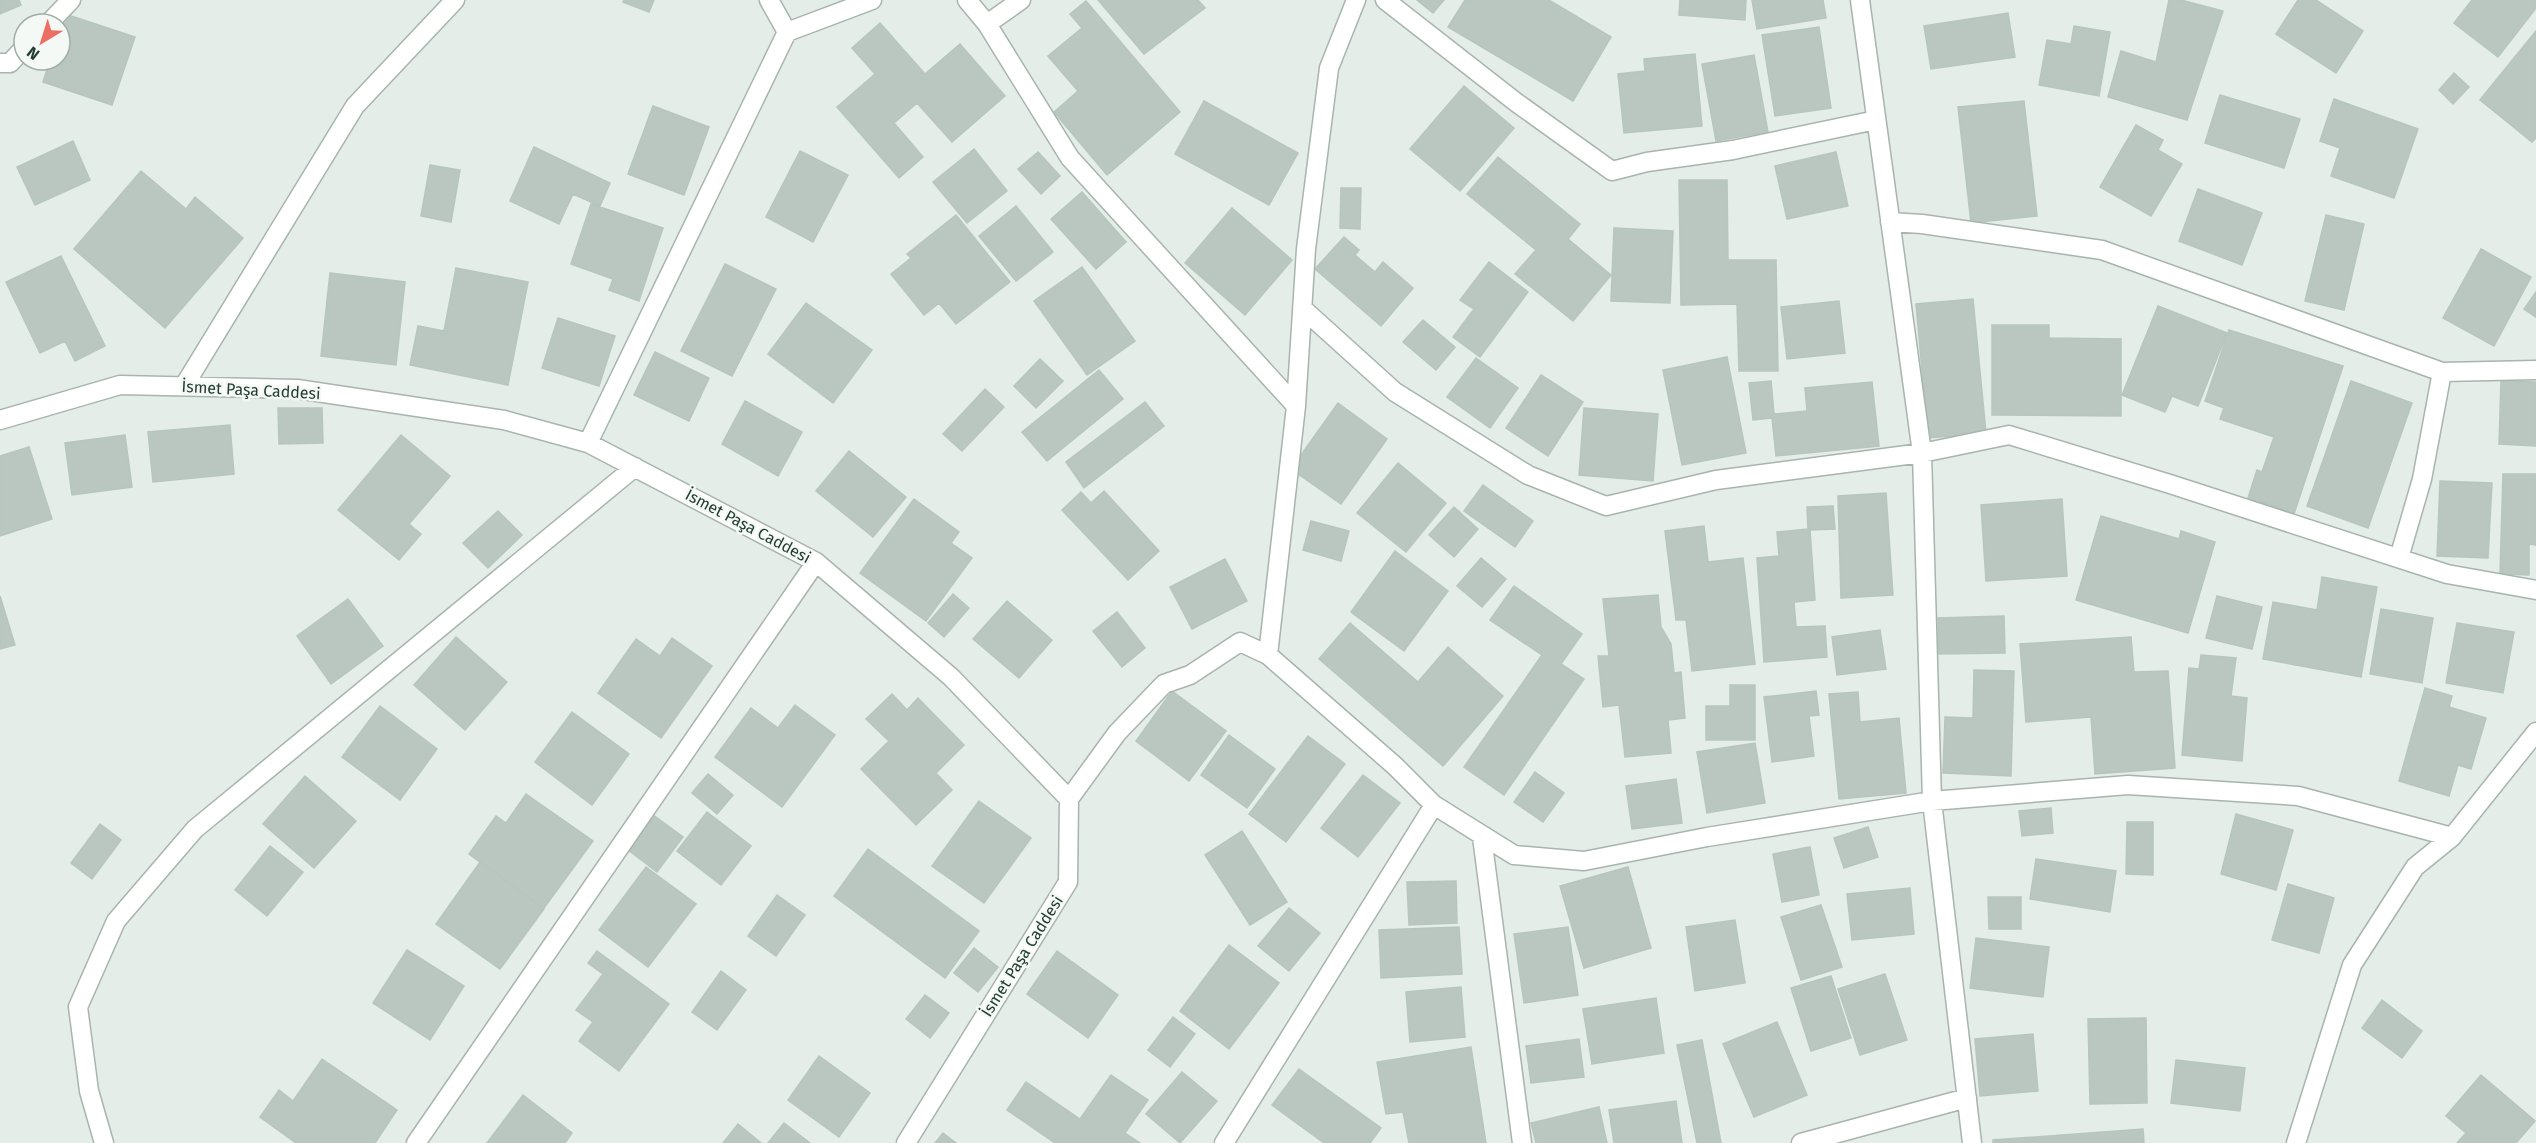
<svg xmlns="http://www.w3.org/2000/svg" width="2536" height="1143" viewBox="0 0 2536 1143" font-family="'Fira Sans',sans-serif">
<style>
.building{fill:#b9c7c0;stroke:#b6c6bd;stroke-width:1.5}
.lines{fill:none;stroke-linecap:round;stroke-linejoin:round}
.minor-casing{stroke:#a7b5ad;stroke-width:21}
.minor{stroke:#fff;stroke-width:18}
.labels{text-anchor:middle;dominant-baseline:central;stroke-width:5;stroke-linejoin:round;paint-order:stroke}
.street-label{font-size:16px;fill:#243d32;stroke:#f4f9f6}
</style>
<rect width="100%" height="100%" fill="#e4ede7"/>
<!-- building -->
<path class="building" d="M0,0H19L21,5L0,14Z
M624,0H654L649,12L623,2Z
M1098,0H1198L1205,8L1144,54Z
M1417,0H1444L1433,13Z
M1465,0H1549L1611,37L1573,101L1448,27Z
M1680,0H1746L1745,20L1679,15Z
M1752,0H1823L1826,18L1757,29Z
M2169,0H2181L2223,11L2187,120L2108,97L2121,51L2156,62Z
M2298,0H2316L2363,31L2336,73L2276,34Z
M2472,0H2536V8L2498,57L2454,23Z
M1086,1L1180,112L1107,175L1054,112L1078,91L1048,56L1082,28L1070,14Z
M2008,13L2015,57L1931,69L1924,26Z
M65,14L135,37L112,105L43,82L50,60H60V30Z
M880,23L925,74L960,44L1005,96L952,142L917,103L894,123L923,157L899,178L837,107L875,74L852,48Z
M2074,26L2110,32L2099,96L2039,85L2047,40L2071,44Z
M1819,27L1831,108L1775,116L1762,35Z
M2536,31V138L2532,142L2480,100Z
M1695,54L1702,126L1624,133L1618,74L1645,71L1644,59Z
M1754,55L1768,132L1716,141L1702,64Z
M2454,73L2469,87L2453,104L2439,90Z
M1464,86L1514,128L1460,191L1410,149Z
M2220,95L2300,119L2284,168L2205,143Z
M2334,99L2418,129L2394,198L2331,176L2340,148L2320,141Z
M1204,101L1298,153L1269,205L1175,154Z
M2024,101L2037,216L1971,223L1958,107Z
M653,106L709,127L684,195L628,174Z
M2136,125L2163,140L2158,150L2182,164L2151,216L2100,187Z
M73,141L90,180L35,205L17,167Z
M534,147L610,183L600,206L573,194L559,224L510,201Z
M974,149L1007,191L967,223L933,182Z
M800,151L848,175L813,242L766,217Z
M1038,152L1060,176L1041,194L1018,169Z
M1836,152L1848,206L1787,219L1775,166Z
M1498,157L1580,224L1568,239L1611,275L1573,321L1515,274L1536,250L1467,194Z
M430,165L460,170L451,222L421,216Z
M141,171L186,209L195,197L243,238L165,328L74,249Z
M1679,180H1727L1728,260H1776L1778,371H1739L1737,304L1681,305Z
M1341,188H1361L1360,229L1340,228Z
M2198,189L2262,213L2242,265L2179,241Z
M1082,192L1126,242L1096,269L1051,219Z
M591,204L663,228L639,301L609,290L613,279L571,264Z
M1016,206L1053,252L1016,281L979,236Z
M1232,208L1292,260L1245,315L1185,263Z
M956,215L1010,282L956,324L939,303L924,315L891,274L911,258L907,254Z
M2326,215L2364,224L2344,310L2305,301Z
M1614,228L1673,231L1670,303L1611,301Z
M1344,237L1359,250L1355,255L1375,272L1383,262L1413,288L1381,326L1315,269Z
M2481,249L2531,277L2494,346L2443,318Z
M61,256L105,346L75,361L65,341L40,353L6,282Z
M1489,262L1528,292L1480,357L1453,337L1474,309L1460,300Z
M725,264L776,289L732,376L681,351Z
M1082,267L1135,341L1087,375L1034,301Z
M456,268L528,282L508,385L410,365L418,326L444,331Z
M330,273L405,282L396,365L321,356Z
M2536,292V317L2524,309Z
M1973,299L1986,433L1928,438L1916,304Z
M1839,301L1845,353L1787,359L1781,307Z
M806,303L872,350L833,403L768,354Z
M2158,306L2227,333L2198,406L2172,396L2165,412L2122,395Z
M558,318L615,336L599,386L542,368Z
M1423,320L1455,347L1436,370L1403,342Z
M1992,325H2049V338L2121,339V416L1992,415Z
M2229,330L2343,366L2294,514L2248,498L2257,470L2262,472L2274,437L2220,419L2224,408L2205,401Z
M655,352L709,378L689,421L634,395Z
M1727,357L1746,453L1682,465L1663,370Z
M1476,358L1518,388L1490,428L1447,397Z
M1040,359L1063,381L1036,408L1014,386Z
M1099,370L1123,399L1047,461L1022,432Z
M1541,375L1583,402L1548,456L1506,428Z
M1771,381L1774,414L1807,411L1805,388L1872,382L1879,446L1776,456L1772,418L1753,420L1749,383Z
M2351,381L2412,403L2368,528L2307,506Z
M2501,381L2536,382V446L2499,444Z
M985,389L1004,407L962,451L943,434Z
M745,401L802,432L778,476L722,444Z
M1145,402L1164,426L1084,488L1066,462Z
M1338,403L1387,439L1341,504L1291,469Z
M278,408H322L323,443L279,444Z
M1584,408L1658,414L1653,481L1579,475Z
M230,425L234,474L153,482L148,432Z
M125,435L132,487L72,495L65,443Z
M401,435L450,476L409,524L421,534L399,560L338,510Z
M29,447L52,519L0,536V456Z
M849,451L906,497L873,537L816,491Z
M1398,463L1446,503L1406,552L1357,513Z
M2503,474H2536V545L2529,544V575L2500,574Z
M2440,481L2492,483L2488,558L2437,556Z
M1483,485L1533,521L1515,547L1464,511Z
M1104,491L1159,551L1128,580L1062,510L1081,492L1091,503Z
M1886,493L1893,595L1841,598L1838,496Z
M914,499L959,532L951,543L972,558L926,621L860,573Z
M2062,499L2067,576L1986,581L1981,505Z
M1833,506L1835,529L1810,530L1815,600L1794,602L1796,627L1825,626L1827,657L1764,662L1757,558L1779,556L1777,532L1808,529L1807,507Z
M1454,507L1478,529L1454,557L1429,535Z
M498,511L522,535L488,568L463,543Z
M2101,516L2179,539L2181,531L2215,542L2188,633L2076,600Z
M1311,521L1349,531L1341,561L1303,550Z
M1704,526L1708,562L1743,558L1755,664L1692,671L1686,620H1676L1665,531Z
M1395,551L1448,591L1404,651L1351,612Z
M1481,558L1506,579L1482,607L1457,586Z
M1225,559L1247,601L1192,629L1170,587Z
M2322,577L2377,587L2361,677L2263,659L2273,602L2317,610Z
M1514,586L1582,634L1561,664L1584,679L1504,795L1464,767L1542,655L1490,620Z
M953,594L969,608L944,637L928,623Z
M1658,595L1661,627L1671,644L1674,673L1681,672L1685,718L1668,720L1671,753L1625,757L1619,705L1603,707L1598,656H1609L1603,599Z
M0,596L15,645L0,649Z
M2217,596L2262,607L2252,649L2206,638Z
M348,599L383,646L331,684L297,636Z
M1007,601L1052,640L1019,678L973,639Z
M2381,609L2433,618L2422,683L2370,674Z
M1117,612L1145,648L1122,667L1093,631Z
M2004,616L2005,653L1939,654L1938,618Z
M1350,623L1418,682L1448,647L1503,696L1443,766L1319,659Z
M2457,623L2514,632L2503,693L2446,683Z
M1880,630L1886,669L1837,675L1832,637Z
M456,637L507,682L465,730L414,685Z
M2131,637L2134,672L2168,671L2175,768L2095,774L2091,717L2026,722L2020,644Z
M672,638L712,666L661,738L598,693L636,639L660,656Z
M2201,655L2236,658L2231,696L2247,698L2242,761L2182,755L2189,668L2199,669Z
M1974,670L2014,671L2011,776L1943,773L1945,717L1973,718Z
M1730,685H1755V740H1706V706H1730Z
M2425,688L2452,696L2449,707L2486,718L2471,769L2458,765L2449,796L2399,781Z
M1172,691L1226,731L1189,781L1136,741Z
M1816,691L1819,715L1809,716L1814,756L1772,762L1764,697Z
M1858,692L1860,722L1899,718L1906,793L1839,799L1829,694Z
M892,694L907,710L918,698L964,745L936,773L952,790L916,825L861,769L889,741L866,719Z
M795,705L835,735L782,807L715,757L751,708L778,728Z
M380,706L437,749L400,800L342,757Z
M572,712L629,754L592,805L535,762Z
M1229,735L1275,769L1247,808L1201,775Z
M1308,736L1345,764L1286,842L1249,814Z
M1755,743L1765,803L1707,813L1697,752Z
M1535,772L1564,793L1543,822L1514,802Z
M708,774L733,795L717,814L692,793Z
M1363,775L1400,803L1358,857L1321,828Z
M305,776L356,821L314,868L263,824Z
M1676,779L1682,823L1632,829L1626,786Z
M526,794L593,841L544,908L469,854L496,816L506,823Z
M979,801L1031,838L984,903L932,866Z
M2051,808L2053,833L2022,836L2019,811Z
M707,812L751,846L721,885L677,851Z
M652,814L683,837L657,872L627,849Z
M2236,814L2293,830L2276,890L2221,874Z
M2127,822H2153V875L2126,874Z
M100,824L121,840L92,879L71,863Z
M1868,827L1878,857L1844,868L1834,838Z
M1242,831L1287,902L1250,925L1205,855Z
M270,846L303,872L267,916L235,890Z
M1810,847L1819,895L1782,902L1773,854Z
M868,849L979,931L945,978L834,896Z
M2036,859L2116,871L2110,912L2030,899Z
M480,862L544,909L500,969L436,924Z
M646,867L696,904L648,967L599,930Z
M1628,867L1651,948L1584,968L1560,886Z
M1456,881L1457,923L1409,925L1407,882Z
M2288,884L2334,898L2319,953L2272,940Z
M1910,888L1914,934L1852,940L1847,894Z
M777,895L805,915L776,956L748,936Z
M1988,897H2021V929H1989Z
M1821,905L1842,967L1801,980L1781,917Z
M1289,908L1320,933L1289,971L1258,946Z
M1735,920L1745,983L1695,991L1686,927Z
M1459,927L1462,974L1381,978L1379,930Z
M1568,927L1578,995L1524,1003L1514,934Z
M1976,938L2049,947L2043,997L1970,988Z
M1229,945L1279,983L1229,1049L1180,1011Z
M974,948L998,967L978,992L954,973Z
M407,950L464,986L430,1040L373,1003Z
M597,951L669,1004L619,1071L579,1041L593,1022L576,1010L603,974L588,963Z
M1057,951L1118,995L1088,1038L1027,994Z
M721,971L746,990L717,1030L692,1012Z
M1885,974L1907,1040L1860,1055L1838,989Z
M1831,976L1851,1038L1811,1051L1791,988Z
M1461,987L1465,1037L1410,1042L1406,992Z
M925,995L949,1013L930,1038L906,1019Z
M1656,998L1664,1053L1592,1064L1583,1009Z
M2382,1000L2422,1031L2402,1058L2362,1028Z
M1173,1017L1195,1034L1170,1067L1148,1050Z
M2146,1018L2147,1103L2090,1104L2088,1019Z
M1777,1022L1807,1095L1754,1117L1723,1044Z
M2033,1034L2038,1091L1980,1096L1975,1039Z
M1579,1039L1584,1077L1531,1083L1526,1046Z
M1702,1040L1721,1143H1697L1677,1045Z
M1471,1047L1486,1143H1409L1403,1112L1386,1114L1377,1062Z
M819,1056L870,1093L839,1137L788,1100Z
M322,1059L397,1110L375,1143H296L260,1117L279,1090L293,1101Z
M2176,1060L2245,1068L2240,1111L2171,1103Z
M1299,1069L1381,1128L1370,1143H1324L1272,1105Z
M1182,1072L1217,1101L1180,1143L1146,1114Z
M1111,1075L1148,1100L1125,1133L1140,1143H1055L1007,1110L1026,1082L1080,1119Z
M2481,1075L2535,1121L2516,1143H2457L2466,1133L2446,1116Z
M523,1095L572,1133L565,1143H487Z
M1676,1101L1682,1143H1614L1609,1110Z
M1599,1107L1607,1143H1536L1531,1123Z
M784,1123L810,1143H768Z
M738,1124L761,1143H723Z
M2143,1129L2144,1143H1993V1140Z
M943,1133L956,1143H935Z"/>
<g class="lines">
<defs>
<path id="minor" d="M769,0L787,32
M967,0L987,24L1070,158L1296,406
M1385,0L1517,103L1612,171L1647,162L1733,150L1876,120
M1860,0L1922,453L1932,801L1972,1143
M48,24L71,0
M987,24L1021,0
M0,63H10L24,48
M1890,222L1922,224L2102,250L2442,372L2536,370
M1302,308L1395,392L1528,475L1606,506L1716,480L1922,453L2009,435L2170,484L2447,574L2536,590
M184,386L355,106L455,0
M0,420L120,385L297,389L504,420L588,443L816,562L951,677L1069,799L1068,882L906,1143
M588,443L787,32L872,0
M2399,558L2422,479L2442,372
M1268,655L1296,406L1306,249L1329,68L1356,0
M1069,799L1117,733L1164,684L1190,675L1240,642L1268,655L1395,766L1434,805L1514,855L1584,861L1707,837L1932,801L2128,785L2298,796L2452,837
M1482,837L1522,1143
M104,1143L89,1091L78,1007L116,921L195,829L635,467
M416,1143L816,562
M1224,1143L1434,805
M1801,1143L1967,1098
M2296,1143L2352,965L2415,867L2452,837L2536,732"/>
</defs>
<!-- minor casing -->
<use href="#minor" class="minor-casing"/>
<!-- minor -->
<use href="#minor" class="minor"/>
</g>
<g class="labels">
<!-- street labels -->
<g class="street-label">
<text transform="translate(251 390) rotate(3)">İsmet Paşa Caddesi</text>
<text transform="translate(748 526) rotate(28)">İsmet Paşa Caddesi</text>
<text transform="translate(1022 956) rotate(-58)">İsmet Paşa Caddesi</text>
</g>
</g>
<!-- north arrow -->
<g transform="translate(42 42) rotate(218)"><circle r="28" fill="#f4f9f6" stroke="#a1aea8" stroke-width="1.5"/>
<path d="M0-4.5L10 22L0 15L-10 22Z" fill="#eb6f63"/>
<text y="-9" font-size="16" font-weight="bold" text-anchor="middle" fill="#243d32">N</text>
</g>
</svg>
